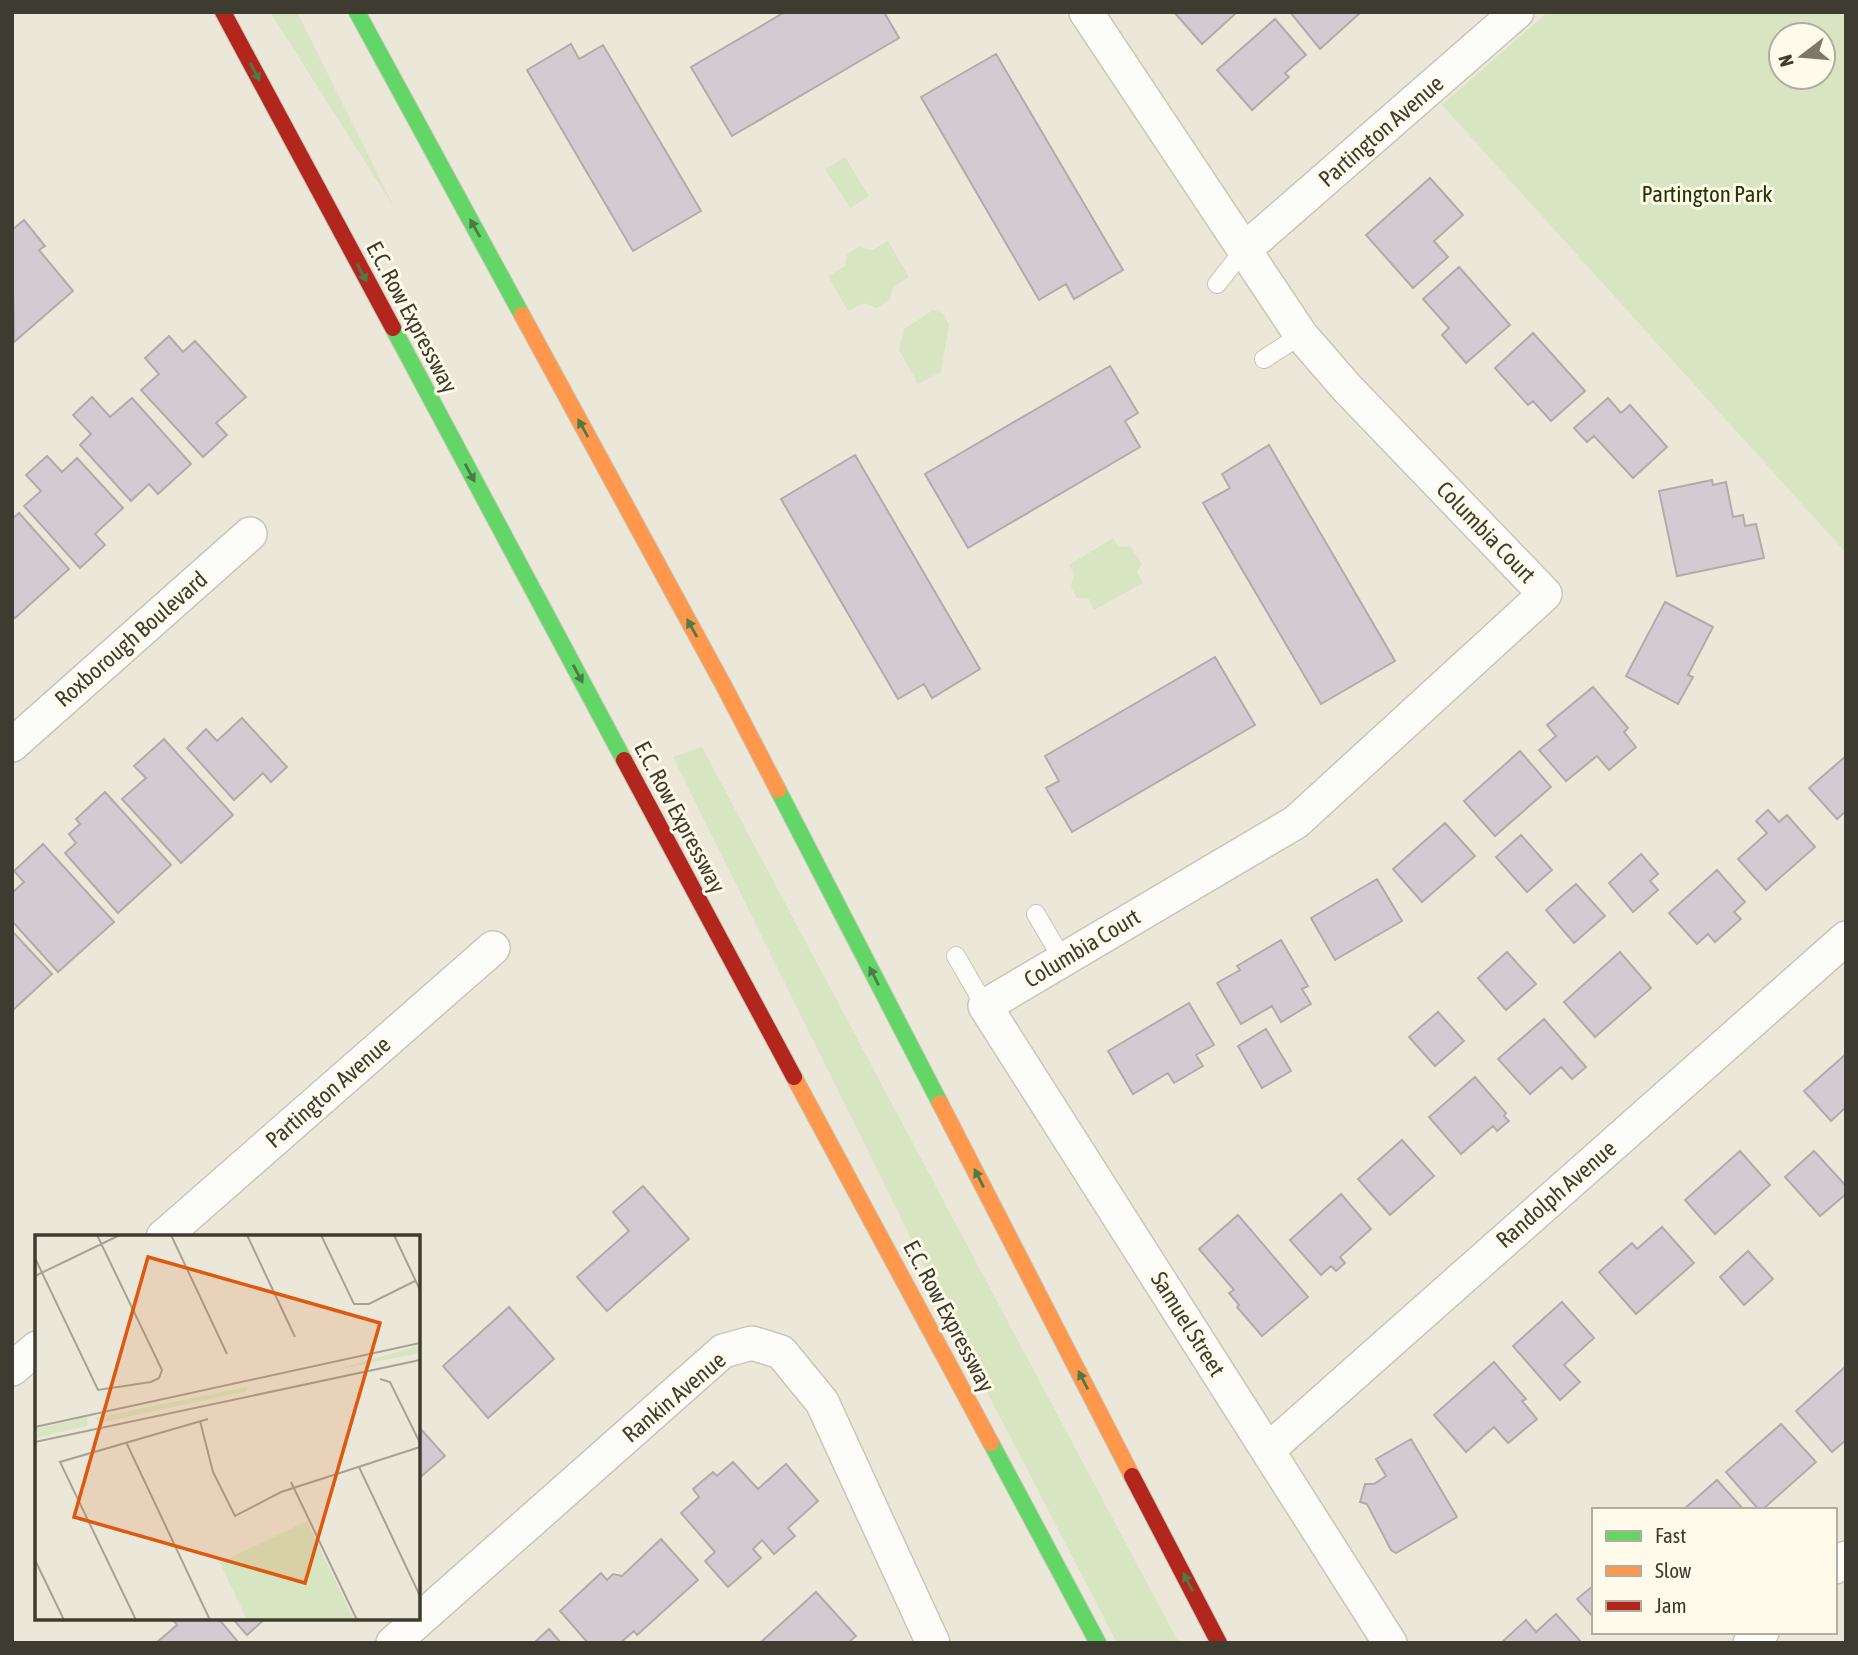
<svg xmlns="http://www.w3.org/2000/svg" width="1858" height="1655" viewBox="0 0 1858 1655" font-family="'Asap Condensed',sans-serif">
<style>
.green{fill:#d8e5c2;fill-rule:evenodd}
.building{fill:#d4cbd2;stroke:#b0aca9;stroke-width:2}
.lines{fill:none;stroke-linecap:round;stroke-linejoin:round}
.lane-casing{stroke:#c9c6b9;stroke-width:20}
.street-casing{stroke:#c9c6b9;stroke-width:36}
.fast-casing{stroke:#c9c6b9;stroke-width:18}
.slow-casing{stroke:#c9c6b9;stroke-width:18}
.jam-casing{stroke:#c9c6b9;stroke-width:18}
.lane{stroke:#fcfcf9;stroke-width:18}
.street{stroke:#fcfcf9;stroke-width:33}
.fast{stroke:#63d668;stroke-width:16}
.slow{stroke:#ff974d;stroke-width:16}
.jam{stroke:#b3261e;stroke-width:16}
.oneway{fill:#4d7a47}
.labels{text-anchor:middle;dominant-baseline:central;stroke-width:6;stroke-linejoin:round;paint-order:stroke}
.street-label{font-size:23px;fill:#3e3c31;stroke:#fffae9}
.park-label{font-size:23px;fill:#213602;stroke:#fffae9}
.inset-road{fill:none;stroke:#a6a396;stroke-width:2}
.view{fill:#e0580e;fill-opacity:0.15;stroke:#e0580e;stroke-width:3.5}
.inset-edge{fill:none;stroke:#3e3c31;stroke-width:3.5}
</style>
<rect width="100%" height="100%" fill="#ece8d9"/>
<!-- green -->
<path class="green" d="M270,12H297L395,209Z
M1548,12H1846V553L1442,105ZM1823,35V77H1781V35Z
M845,157L869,196L850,208L825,169Z
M888,241L909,277L893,287L890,299L877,308L864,303L848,311L828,276L845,266L847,254L859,247L872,250Z
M933,310L943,313L949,325L941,372L918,384L899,350L904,329Z
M1113,538L1118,547L1130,546L1142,564L1137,572L1143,583L1094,610L1089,599L1077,598L1071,587L1074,574L1069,565Z
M702,747L1179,1643H1117L987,1392L673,757Z"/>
<!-- building -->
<path class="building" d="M785,12H884L899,38L732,136L691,67Z
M1174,12H1234L1235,14L1202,44Z
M1290,12H1361L1320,49Z
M1275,19L1306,55L1285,73L1289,77L1252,110L1217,70Z
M571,44L579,59L603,45L701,211L633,251L527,70Z
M996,54L1123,270L1074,299L1066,284L1039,300L921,97Z
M1430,178L1463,215L1434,241L1448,257L1413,288L1366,235Z
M24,220L45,246L39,250L73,291L14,342L12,230Z
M1459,267L1510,325L1466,363L1442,335L1449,328L1423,299Z
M1533,333L1585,391L1551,421L1533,401L1528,405L1495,368Z
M169,336L183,352L195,341L246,397L216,423L227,435L203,457L141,390L159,374L145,358Z
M1110,366L1138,413L1125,421L1140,447L968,548L925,474Z
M92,397L110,417L132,398L191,464L158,494L149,484L131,501L80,445L91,434L73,415Z
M1608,398L1621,413L1630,405L1667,447L1633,478L1594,436L1587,442L1574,428Z
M1269,445L1395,661L1321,704L1203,503L1230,488L1222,474Z
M855,455L980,669L932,698L924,684L898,699L781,499Z
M47,456L62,472L77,458L123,508L95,534L105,545L80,568L24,506L41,491L26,475Z
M1712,480L1713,485L1726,482L1733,517L1743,515L1745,526L1756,524L1764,558L1677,576L1659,491Z
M19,513L69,569L15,618L12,615V519Z
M1665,602L1713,627L1688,675L1693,677L1678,704L1626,676Z
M1215,657L1255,725L1072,832L1046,788L1059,781L1045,756Z
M1593,687L1628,728L1624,732L1636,747L1609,770L1597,756L1566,781L1539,750L1556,736L1547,725Z
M242,718L287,767L271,782L263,773L234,800L187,748L206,729L217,741Z
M164,739L233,815L181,863L122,799L146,778L134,766Z
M1520,751L1551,787L1495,836L1464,801Z
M1846,756V811L1837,819L1809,788Z
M105,792L171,865L118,913L65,853L76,843L69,834L80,824L76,819Z
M1768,810L1779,822L1787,815L1815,847L1766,890L1738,859L1767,833L1756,821Z
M1445,823L1475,856L1422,902L1393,869Z
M1521,835L1552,870L1527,892L1496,857Z
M43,844L114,922L58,972L12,921V893L24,882L14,871Z
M1641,854L1658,874L1650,881L1658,890L1633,912L1609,883Z
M1717,870L1745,902L1734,912L1741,919L1715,942L1708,934L1697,944L1669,913Z
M1377,879L1402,921L1335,960L1311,918Z
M1576,884L1605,916L1574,943L1546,910Z
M12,931L52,974L12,1011Z
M1281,940L1308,986L1302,989L1311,1004L1281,1022L1272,1006L1241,1024L1217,983L1240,970L1237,966Z
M1507,952L1536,984L1506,1010L1478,978Z
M1620,952L1651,988L1595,1037L1564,1002Z
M1189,1003L1214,1045L1196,1055L1203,1066L1174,1083L1168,1073L1133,1094L1108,1051Z
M1438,1012L1464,1041L1435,1066L1409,1037Z
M1544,1019L1586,1067L1572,1079L1561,1067L1530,1094L1498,1059Z
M1266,1029L1291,1071L1262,1088L1238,1046Z
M1846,1054V1107L1831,1121L1804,1091Z
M1475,1077L1506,1113L1504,1116L1509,1121L1497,1131L1493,1126L1461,1154L1429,1117Z
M1402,1140L1434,1176L1390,1215L1358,1179Z
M1740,1151L1770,1185L1715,1234L1685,1200Z
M1814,1151L1846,1186V1194L1820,1216L1785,1177Z
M643,1186L689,1239L607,1311L577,1277L629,1231L613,1212Z
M1341,1194L1371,1229L1340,1257L1345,1263L1336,1271L1331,1266L1321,1275L1290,1240Z
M1238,1215L1308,1297L1262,1336L1237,1307L1239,1305L1229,1293L1234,1290L1199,1249Z
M1662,1227L1694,1263L1636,1314L1599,1272L1632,1243L1637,1249Z
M1748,1251L1773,1279L1744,1305L1720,1277Z
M1562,1302L1594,1338L1564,1365L1580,1382L1560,1400L1513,1346Z
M509,1307L554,1359L488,1418L443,1366Z
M1494,1362L1526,1399L1522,1401L1537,1419L1508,1443L1494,1427L1466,1452L1434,1415Z
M1846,1366V1440L1832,1452L1796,1411Z
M1781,1424L1816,1462L1762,1510H1759L1726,1472Z
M418,1426L445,1456L418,1479Z
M1411,1439L1457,1517L1396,1553L1391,1550L1367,1504L1360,1502L1365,1484H1374L1386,1476L1376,1459Z
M733,1462L758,1489L786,1464L818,1501L788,1528L795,1536L774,1554L762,1540L753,1549L761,1558L728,1587L705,1561L715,1552L681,1513L699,1497L693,1489L713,1472L717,1476Z
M1717,1480L1744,1510H1683Z
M661,1539L698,1580L637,1635L634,1631L620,1643H588L560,1611L601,1573L607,1580L613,1574L622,1576Z
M1594,1585V1618L1577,1599Z
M816,1592L856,1636L848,1643H760Z
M1556,1614L1582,1643H1501L1526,1620L1536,1632Z
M174,1618H218L239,1643H156L177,1625L173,1620Z
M232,1618H266L247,1635Z
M549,1629L561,1643H534Z"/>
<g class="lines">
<defs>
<path id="lane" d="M1217,284L1244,250
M1264,359L1301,335
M1036,914L1063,960
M956,956L985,1006"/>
<path id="street" d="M1086,12L1301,335L1347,388L1545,594L1296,822L985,1006L1390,1643
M1244,250L1517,12
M12,745L250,534
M163,1237L493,948
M12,1369L37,1348
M1268,1450L1846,938
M1835,1567L1846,1558
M393,1643L723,1351L752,1343L781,1352L822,1402L933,1643
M1750,1643L1762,1632"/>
<path id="fast" d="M357,12L522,315
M393,328L624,760
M778,790L940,1103
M991,1443L1098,1643"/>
<path id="slow" d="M522,315L725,688L778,790
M794,1077L991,1443
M940,1103L1132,1476"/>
<path id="jam" d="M223,12L393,328
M624,760L794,1077
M1132,1476L1219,1643"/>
</defs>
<!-- lane casing -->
<use href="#lane" class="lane-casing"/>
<!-- street casing -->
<use href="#street" class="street-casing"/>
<!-- fast casing -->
<use href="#fast" class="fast-casing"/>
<!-- slow casing -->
<use href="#slow" class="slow-casing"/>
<!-- jam casing -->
<use href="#jam" class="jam-casing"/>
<!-- lane -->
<use href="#lane" class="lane"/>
<!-- street -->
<use href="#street" class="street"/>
<!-- fast -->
<use href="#fast" class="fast"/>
<!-- slow -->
<use href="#slow" class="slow"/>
<!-- jam -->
<use href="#jam" class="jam"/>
</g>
<!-- one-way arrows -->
<defs><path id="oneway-solid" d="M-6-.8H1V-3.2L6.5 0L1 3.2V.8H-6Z" transform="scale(1.75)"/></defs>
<g class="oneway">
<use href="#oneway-solid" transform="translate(255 72) rotate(62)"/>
<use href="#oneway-solid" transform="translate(475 228) rotate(-119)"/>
<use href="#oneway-solid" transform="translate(362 273) rotate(62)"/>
<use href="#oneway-solid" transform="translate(583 428) rotate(-119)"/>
<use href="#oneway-solid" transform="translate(470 473) rotate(62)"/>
<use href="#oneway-solid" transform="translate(692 628) rotate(-119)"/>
<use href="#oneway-solid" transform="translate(578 674) rotate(62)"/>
<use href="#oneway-solid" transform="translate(874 976) rotate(-117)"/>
<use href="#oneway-solid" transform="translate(979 1178) rotate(-117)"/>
<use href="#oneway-solid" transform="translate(1083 1380) rotate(-117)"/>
<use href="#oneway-solid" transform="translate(1188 1582) rotate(-117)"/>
</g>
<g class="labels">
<!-- street labels -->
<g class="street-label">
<text transform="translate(1381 131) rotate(-41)">Partington Avenue</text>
<text transform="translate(412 317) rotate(62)">E.C. Row Expressway</text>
<text transform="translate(1486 532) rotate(46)">Columbia Court</text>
<text transform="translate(131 639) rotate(-41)">Roxborough Boulevard</text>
<text transform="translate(680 817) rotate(62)">E.C. Row Expressway</text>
<text transform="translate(1082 948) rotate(-31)">Columbia Court</text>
<text transform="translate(328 1092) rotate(-41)">Partington Avenue</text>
<text transform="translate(1556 1194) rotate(-41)">Randolph Avenue</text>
<text transform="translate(949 1316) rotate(62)">E.C. Row Expressway</text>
<text transform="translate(1188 1324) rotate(58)">Samuel Street</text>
<text transform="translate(674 1397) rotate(-40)">Rankin Avenue</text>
</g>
<!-- park labels -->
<g class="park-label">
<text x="1707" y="194">Partington Park</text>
</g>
</g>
<!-- overview -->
<g transform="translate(35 1235)">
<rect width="385" height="385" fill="#ece8d9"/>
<path d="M385,110V118L300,135ZM212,152V156L64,188L60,183ZM52,182V191L0,203V194ZM272,286L319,385H212L185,328Z" fill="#d8e5c2"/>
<path class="inset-road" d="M136,0L192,119M212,0L260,102M286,0L319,69H334L380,46M359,0L385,55M0,23L63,155L116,147L124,143L127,135L62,0M0,41L85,0M345,144L355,147L385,208M165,186L178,237L200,281L246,257L385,212M0,192L385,108M0,207L385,125M91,207L175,385M324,232L385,361M256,247L322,385M0,325L29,385M101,385L25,227L173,184"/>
<path class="view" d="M113,22L345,88L270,348L39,282Z"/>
<rect width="385" height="385" class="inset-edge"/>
</g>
<!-- border -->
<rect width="1858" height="1655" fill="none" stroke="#3e3c31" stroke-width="28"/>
<!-- legend -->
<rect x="1592" y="1508" width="245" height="126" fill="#fffae9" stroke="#b2ae9f" stroke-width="2"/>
<rect x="1606" y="1531" width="35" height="10" fill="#63d668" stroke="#b2ae9f" stroke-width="2"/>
<text x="1655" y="1543" font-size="21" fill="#3e3c31">Fast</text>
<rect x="1606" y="1566" width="35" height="10" fill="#ff974d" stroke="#b2ae9f" stroke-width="2"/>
<text x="1655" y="1578" font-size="21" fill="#3e3c31">Slow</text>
<rect x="1606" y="1601" width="35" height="10" fill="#b3261e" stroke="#b2ae9f" stroke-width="2"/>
<text x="1655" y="1613" font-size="21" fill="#3e3c31">Jam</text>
<!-- north arrow -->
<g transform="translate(1802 56) rotate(254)"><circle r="33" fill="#fffae9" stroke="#b2ae9f" stroke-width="2"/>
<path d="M0-5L12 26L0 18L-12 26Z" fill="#7b786c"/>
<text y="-10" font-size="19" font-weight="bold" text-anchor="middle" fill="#3e3c31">N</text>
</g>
</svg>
